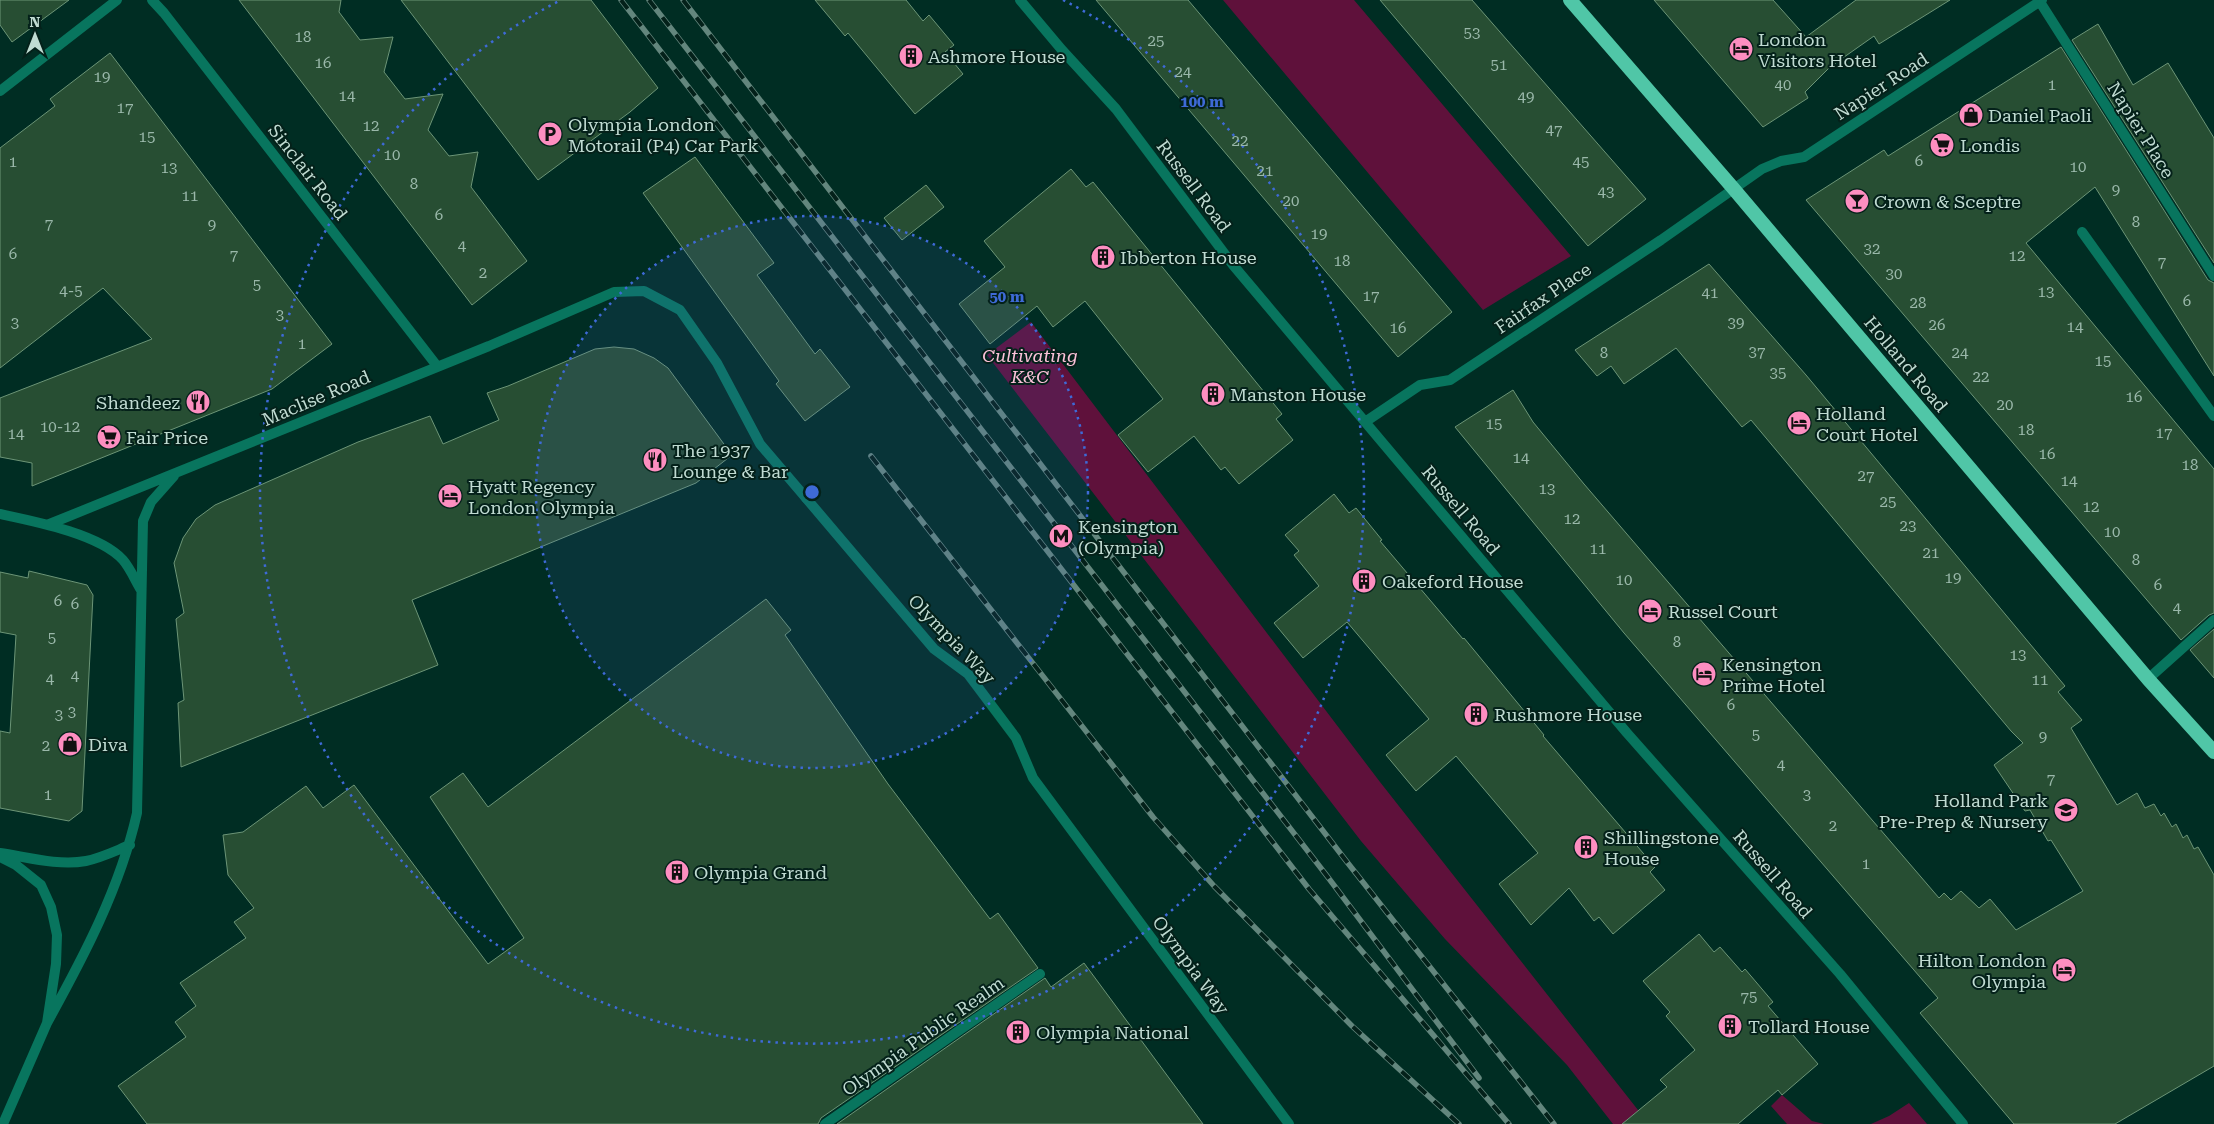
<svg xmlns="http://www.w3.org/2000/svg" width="2214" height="1124" viewBox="0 0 2214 1124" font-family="'Roboto Serif',serif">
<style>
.green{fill:#5f113b}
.building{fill:#274e33;stroke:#6c9577}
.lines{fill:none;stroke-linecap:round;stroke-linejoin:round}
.pedestrian{stroke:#08755e;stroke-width:10}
.minor{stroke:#08755e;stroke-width:10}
.trunk{stroke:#50c6a7;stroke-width:14}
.rail-casing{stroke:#63867d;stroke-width:5.5}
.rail{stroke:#04211a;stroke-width:4;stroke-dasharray:11;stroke-linecap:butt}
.ring{fill:none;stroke:#3e6ad7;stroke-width:2.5;stroke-dasharray:2.5 5}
.labels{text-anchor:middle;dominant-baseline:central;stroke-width:4;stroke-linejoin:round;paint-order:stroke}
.number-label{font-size:15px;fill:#9ab8aa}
.poi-label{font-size:18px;fill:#c0dbd2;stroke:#04211a;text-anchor:start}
.street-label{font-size:18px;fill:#c0dbd2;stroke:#04211a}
.park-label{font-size:18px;font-style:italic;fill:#fcc2d9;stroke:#04211a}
.centre{fill:#3e6ad7;stroke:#04211a;stroke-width:2.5}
.ring-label{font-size:15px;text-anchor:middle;font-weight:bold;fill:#3e6ad7;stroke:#04211a;stroke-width:4;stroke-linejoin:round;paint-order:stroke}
</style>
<rect width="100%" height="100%" fill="#002d23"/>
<!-- green -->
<path class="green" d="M1223,0H1354L1571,256L1483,310Z
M1031,322L1380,782L1649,1124H1613L1567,1065L1445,939L1361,841L987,355Z
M1782,1095L1812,1121L1824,1124H1787L1771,1106Z
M1909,1103L1927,1124H1871L1889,1116Z"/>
<!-- building -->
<path class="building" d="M0,0H69L12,42L0,25Z
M239,0H341L339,12L360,40L393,37L384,72L405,99L443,94L428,130L449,156L478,152L471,187L527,261L472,305Z
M401,0H591L658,88L630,112L538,180Z
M815,0H906L923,21L929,15L954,45L945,52L963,74L915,114L848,33L845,36Z
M1096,0H1188L1452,312L1398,357Z
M1380,0H1472L1646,199L1588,246Z
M1654,0H1773L1806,37L1856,0H1950L1879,44L1874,36L1830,67L1805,92L1808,98L1763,127Z
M2098,24L2133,85L2168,63L2214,138V263L2072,40Z
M2061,47L2208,280L2214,283V376L2095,187L2026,243L2214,469V613L2209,615L2181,640L1806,200L1884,150L1888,156Z
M110,53L332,344L272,389L32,486V463L0,457V398L152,339L103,288L0,368V148L55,106L50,99Z
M695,157L774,263L757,275L815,354L820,349L850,387L805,421L776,384L779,381L643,193Z
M1071,169L1086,187L1093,182L1282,414L1276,419L1293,440L1239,484L1225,467L1221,470L1194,436L1148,472L1118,435L1163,399L1085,301L1053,327L1037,306L990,344L959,304L1005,267L984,241Z
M926,185L944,207L902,240L884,218Z
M1709,264L1806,375L2065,686L2058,692L2082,720L2071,728L2117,805L2137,793L2145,808L2154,804L2161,816L2164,813L2172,827L2176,824L2183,838L2187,835L2194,849L2198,847L2214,875V1066L2115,1124H2014L1920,1013L1938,998L1624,633L1455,427L1513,390L1533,422L1584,484L1939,898L1944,893L1951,900L1961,891L1979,908L1990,899L2016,930L2083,891L2051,840L2048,841L2030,810L2025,811L1994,765L2023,743L2011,731L1751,420L1742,427L1676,348L1624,384L1611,366L1597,376L1575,350Z
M614,347L634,349L654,358L668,368L732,455L696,483L412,600L438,665L181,767L178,703L184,700L176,619L184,613L174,563L183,538L196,519L215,505L358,442L430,416L443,444L499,420L487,393L508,386L595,349Z
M1334,494L1349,513L1356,508L1382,540L1380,541L1463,639L1464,638L1544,735L1543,736L1655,867L1650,872L1665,890L1613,934L1599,917L1594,921L1569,888L1531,925L1499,884L1538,853L1456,756L1416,791L1386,755L1429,719L1347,622L1303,658L1274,623L1319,586L1294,555L1299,551L1285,535Z
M29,571L87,585L93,595L82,811L69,821L0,808V731L10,733L16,635L0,632V572L28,578Z
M766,599L791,630L785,635L888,784L990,919L998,913L1038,968L821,1118L818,1124H147L118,1086L186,1037L175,1022L196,1006L180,983L246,938L234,922L254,908L228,875L223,835L243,832L306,786L323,808L354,785L488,964L524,938L430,797L463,773L488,807Z
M2214,629V678L2190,650Z
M1699,934L1714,952L1720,947L1742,972L1745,969L1773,1002L1768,1006L1818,1064L1782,1095L1778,1090L1738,1124H1622L1667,1087L1660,1080L1695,1050L1666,1016L1670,1012L1643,981Z
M1084,963L1203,1124H837L1045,978L1051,987Z"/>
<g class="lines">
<!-- pedestrian -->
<path class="pedestrian" d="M806,498L934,649L968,674L1016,738L1033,778L1289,1124
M825,1124L1040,974"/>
<!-- minor -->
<path class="minor" d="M152,0L164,13L437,366
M1020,0L1062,50L1116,109L1233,265L1627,733L1840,974L1963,1124
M2040,2L2214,276
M0,91L117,0
M2082,232L2214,416
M1365,422L1420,385L1450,380L1661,240L1762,169L1781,161L1804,157L2042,0
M0,514C33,521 100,534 123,560C130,568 135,580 141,590
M47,525L489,346L614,292L644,291L680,310L717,363L760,444L806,498
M2148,679L2214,620
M0,853C27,857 58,866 86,861C101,858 115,851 130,845
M0,857L16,865L41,885L51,907L57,935L56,964L47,1023L3,1124
M47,1023C84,956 120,888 137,813L143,521L151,502L174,476"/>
<!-- trunk -->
<path class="trunk" d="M1570,0L1733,188L2148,679L2214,752"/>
<defs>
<path id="rail" d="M621,0L1309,889L1509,1124
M649,0L1327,876L1479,1078
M683,0L1347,862L1554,1124
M871,456L1153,817L1214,886L1352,1026L1459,1124"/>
</defs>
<!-- rail casing -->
<use href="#rail" class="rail-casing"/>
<!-- rail -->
<use href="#rail" class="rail"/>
</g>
<!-- distance rings -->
<circle cx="812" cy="492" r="276" fill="#3e6ad7" fill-opacity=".12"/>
<g class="ring">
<circle cx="812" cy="492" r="276"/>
<path d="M1063 0A552 552 0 1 1 561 0"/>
</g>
<!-- icons -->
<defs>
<symbol id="hotel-disc" viewBox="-11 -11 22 22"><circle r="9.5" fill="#fd8ec0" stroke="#04211a"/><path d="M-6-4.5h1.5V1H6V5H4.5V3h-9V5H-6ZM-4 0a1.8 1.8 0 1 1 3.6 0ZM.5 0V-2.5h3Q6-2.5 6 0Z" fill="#111"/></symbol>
<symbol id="building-disc" viewBox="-11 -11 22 22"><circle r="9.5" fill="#fd8ec0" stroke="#04211a"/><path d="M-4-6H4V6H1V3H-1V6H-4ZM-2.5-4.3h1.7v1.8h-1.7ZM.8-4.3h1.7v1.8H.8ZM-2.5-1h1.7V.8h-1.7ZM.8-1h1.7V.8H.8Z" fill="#111"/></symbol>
<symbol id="shop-disc" viewBox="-11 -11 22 22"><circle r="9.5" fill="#fd8ec0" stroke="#04211a"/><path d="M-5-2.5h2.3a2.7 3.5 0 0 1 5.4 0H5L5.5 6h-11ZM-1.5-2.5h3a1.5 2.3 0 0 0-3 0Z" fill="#111"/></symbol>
<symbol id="parking-disc" viewBox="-11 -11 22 22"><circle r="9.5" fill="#fd8ec0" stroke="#04211a"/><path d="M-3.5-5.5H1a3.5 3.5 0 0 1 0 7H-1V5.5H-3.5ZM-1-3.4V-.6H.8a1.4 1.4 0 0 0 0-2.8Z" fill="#111"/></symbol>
<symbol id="supermarket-disc" viewBox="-11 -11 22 22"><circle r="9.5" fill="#fd8ec0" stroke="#04211a"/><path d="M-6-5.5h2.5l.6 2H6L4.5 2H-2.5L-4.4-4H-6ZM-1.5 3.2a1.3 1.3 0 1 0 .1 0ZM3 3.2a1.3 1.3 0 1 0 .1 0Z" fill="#111"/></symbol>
<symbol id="bar-disc" viewBox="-11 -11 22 22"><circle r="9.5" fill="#fd8ec0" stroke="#04211a"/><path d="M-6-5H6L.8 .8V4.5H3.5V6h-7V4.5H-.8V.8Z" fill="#111"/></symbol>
<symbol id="restaurant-disc" viewBox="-11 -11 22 22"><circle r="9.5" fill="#fd8ec0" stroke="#04211a"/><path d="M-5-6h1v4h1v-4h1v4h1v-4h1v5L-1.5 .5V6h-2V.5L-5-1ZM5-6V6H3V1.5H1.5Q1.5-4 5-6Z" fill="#111"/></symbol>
<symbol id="metro-disc" viewBox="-11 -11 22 22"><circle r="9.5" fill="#fd8ec0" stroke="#04211a"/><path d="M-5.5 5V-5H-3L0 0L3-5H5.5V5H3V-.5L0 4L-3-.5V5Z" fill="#111"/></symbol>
<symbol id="school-disc" viewBox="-11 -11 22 22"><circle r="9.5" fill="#fd8ec0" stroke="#04211a"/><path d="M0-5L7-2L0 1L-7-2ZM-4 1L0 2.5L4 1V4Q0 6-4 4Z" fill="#111"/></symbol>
</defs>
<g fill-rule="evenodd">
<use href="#hotel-disc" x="1727" y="35" width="28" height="28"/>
<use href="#building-disc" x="897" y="42" width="28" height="28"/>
<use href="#shop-disc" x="1957" y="101" width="28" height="28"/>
<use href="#parking-disc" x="536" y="120" width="28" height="28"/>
<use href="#supermarket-disc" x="1928" y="131" width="28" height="28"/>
<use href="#bar-disc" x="1843" y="187" width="28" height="28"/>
<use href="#building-disc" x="1089" y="243" width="28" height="28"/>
<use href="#building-disc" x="1199" y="380" width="28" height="28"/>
<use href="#restaurant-disc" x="184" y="388" width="28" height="28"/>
<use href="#hotel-disc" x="1785" y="409" width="28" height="28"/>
<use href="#supermarket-disc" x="95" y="423" width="28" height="28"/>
<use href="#restaurant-disc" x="641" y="446" width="28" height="28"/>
<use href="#hotel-disc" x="436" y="482" width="28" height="28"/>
<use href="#metro-disc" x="1047" y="522" width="28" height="28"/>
<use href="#building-disc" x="1350" y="567" width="28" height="28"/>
<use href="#hotel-disc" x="1636" y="597" width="28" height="28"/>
<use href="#hotel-disc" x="1690" y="660" width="28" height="28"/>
<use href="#building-disc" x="1462" y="700" width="28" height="28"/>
<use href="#shop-disc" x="56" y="730" width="28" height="28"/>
<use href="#school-disc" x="2052" y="796" width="28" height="28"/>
<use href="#building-disc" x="1572" y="833" width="28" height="28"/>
<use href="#building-disc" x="663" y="858" width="28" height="28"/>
<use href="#hotel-disc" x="2050" y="956" width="28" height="28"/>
<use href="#building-disc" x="1716" y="1012" width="28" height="28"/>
<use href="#building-disc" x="1004" y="1018" width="28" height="28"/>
</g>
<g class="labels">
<!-- number labels -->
<g class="number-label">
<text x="1472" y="33">53</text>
<text x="303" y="37">18</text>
<text x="1156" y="41">25</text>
<text x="323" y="63">16</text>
<text x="1499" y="65">51</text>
<text x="1183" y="72">24</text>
<text x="102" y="77">19</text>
<text x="1783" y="85">40</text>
<text x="2052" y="85">1</text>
<text x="347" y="96">14</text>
<text x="1526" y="97">49</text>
<text x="125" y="108">17</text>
<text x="371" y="126">12</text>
<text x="1554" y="130">47</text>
<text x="147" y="137">15</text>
<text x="1240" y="141">22</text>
<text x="392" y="155">10</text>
<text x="1919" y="161">6</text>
<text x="13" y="162">1</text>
<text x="1581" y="162">45</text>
<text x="2078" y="167">10</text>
<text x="169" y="168">13</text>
<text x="1265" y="171">21</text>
<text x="414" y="184">8</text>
<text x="2116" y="190">9</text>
<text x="1606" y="192">43</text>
<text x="190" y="196">11</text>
<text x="1291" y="201">20</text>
<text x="439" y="215">6</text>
<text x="2136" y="222">8</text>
<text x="49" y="224">7</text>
<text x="212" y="225">9</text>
<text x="1319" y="234">19</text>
<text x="462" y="246">4</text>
<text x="1872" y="249">32</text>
<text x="13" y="254">6</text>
<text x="234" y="255">7</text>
<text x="2017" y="256">12</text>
<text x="1342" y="261">18</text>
<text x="2162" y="262">7</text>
<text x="483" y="273">2</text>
<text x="1894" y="274">30</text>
<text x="257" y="285">5</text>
<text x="71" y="291">4-5</text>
<text x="2046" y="292">13</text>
<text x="1710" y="293">41</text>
<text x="1371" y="296">17</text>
<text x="2187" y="301">6</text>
<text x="1918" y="303">28</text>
<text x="280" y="315">3</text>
<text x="15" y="323">3</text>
<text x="1736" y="323">39</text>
<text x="1937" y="325">26</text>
<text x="2075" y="327">14</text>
<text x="1398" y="328">16</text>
<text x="302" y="344">1</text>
<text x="1757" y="352">37</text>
<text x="1604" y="353">8</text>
<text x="1960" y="353">24</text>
<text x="2103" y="361">15</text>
<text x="1778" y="373">35</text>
<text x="1981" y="377">22</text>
<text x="2134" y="397">16</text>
<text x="2005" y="405">20</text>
<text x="1494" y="424">15</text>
<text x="60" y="427">10-12</text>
<text x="2026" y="430">18</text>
<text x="2164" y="433">17</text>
<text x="16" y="434">14</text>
<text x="2047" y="454">16</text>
<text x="1521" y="458">14</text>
<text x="2190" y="465">18</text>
<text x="1866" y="476">27</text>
<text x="2069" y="481">14</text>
<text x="1547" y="489">13</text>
<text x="1888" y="502">25</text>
<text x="2091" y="507">12</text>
<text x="1572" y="519">12</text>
<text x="1908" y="526">23</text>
<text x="2112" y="532">10</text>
<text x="1598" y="549">11</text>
<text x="1931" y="553">21</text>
<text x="2136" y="560">8</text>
<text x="1953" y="578">19</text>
<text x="1624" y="580">10</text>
<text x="2158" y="585">6</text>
<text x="58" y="601">6</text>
<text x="75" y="604">6</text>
<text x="2177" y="608">4</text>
<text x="52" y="638">5</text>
<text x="1677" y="642">8</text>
<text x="2018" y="655">13</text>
<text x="75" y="676">4</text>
<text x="50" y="679">4</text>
<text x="2040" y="680">11</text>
<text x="1731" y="705">6</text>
<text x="72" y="712">3</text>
<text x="59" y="715">3</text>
<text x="1756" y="735">5</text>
<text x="2043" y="737">9</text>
<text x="46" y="746">2</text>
<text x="1781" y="765">4</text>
<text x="2051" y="779">7</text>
<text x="48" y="795">1</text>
<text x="1807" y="795">3</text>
<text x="1833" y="826">2</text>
<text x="1866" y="864">1</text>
<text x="1749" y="997">75</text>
</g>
<!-- poi labels -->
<g class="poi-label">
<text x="1758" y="39">London<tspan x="1758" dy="21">Visitors Hotel</tspan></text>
<text x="928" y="56">Ashmore House</text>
<text x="1988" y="115">Daniel Paoli</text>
<text x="568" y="124">Olympia London<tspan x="568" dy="21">Motorail (P4) Car Park</tspan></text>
<text x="1960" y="145">Londis</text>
<text x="1874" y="201">Crown &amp; Sceptre</text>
<text x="1120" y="257">Ibberton House</text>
<text x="1230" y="394">Manston House</text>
<text x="180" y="402" text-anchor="end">Shandeez</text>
<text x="1816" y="413">Holland<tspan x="1816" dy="21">Court Hotel</tspan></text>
<text x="126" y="437">Fair Price</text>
<text x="672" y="450">The 1937<tspan x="672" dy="21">Lounge &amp; Bar</tspan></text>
<text x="468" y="486">Hyatt Regency<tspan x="468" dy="21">London Olympia</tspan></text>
<text x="1078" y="526">Kensington<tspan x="1078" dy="21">(Olympia)</tspan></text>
<text x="1382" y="581">Oakeford House</text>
<text x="1668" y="611">Russel Court</text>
<text x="1722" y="664">Kensington<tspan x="1722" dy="21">Prime Hotel</tspan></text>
<text x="1494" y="714">Rushmore House</text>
<text x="88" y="744">Diva</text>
<text x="2048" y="800" text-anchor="end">Holland Park<tspan x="2048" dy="21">Pre-Prep &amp; Nursery</tspan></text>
<text x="1604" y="837">Shillingstone<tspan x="1604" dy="21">House</tspan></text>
<text x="694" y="872">Olympia Grand</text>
<text x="2046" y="960" text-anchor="end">Hilton London<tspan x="2046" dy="21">Olympia</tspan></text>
<text x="1748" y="1026">Tollard House</text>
<text x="1036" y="1032">Olympia National</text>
</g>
<!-- street labels -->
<g class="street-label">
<text transform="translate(1881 86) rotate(-33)">Napier Road</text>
<text transform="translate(2141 130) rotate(58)">Napier Place</text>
<text transform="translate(308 172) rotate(52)">Sinclair Road</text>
<text transform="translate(1194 186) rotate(53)">Russell Road</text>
<text transform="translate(1543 298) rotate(-34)">Fairfax Place</text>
<text transform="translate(1906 364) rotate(50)">Holland Road</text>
<text transform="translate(316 398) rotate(-23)">Maclise Road</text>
<text transform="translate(1461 510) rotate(50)">Russell Road</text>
<text transform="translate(952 639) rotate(46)">Olympia Way</text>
<text transform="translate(1773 874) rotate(49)">Russell Road</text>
<text transform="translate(1191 965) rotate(54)">Olympia Way</text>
<text transform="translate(923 1036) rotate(-35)">Olympia Public Realm</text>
</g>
<!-- park labels -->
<g class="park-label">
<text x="1030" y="355">Cultivating<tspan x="1030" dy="21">K&amp;C</tspan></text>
</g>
</g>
<circle cx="812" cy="492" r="8" class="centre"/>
<g class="ring-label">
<text x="1202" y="107">100 m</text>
<text x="1007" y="302">50 m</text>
</g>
<!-- north arrow -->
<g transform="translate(35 35)" stroke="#04211a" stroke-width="4" paint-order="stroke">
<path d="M0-4L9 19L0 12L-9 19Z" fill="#c0dbd2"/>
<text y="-8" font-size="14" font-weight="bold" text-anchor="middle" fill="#c0dbd2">N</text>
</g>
</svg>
